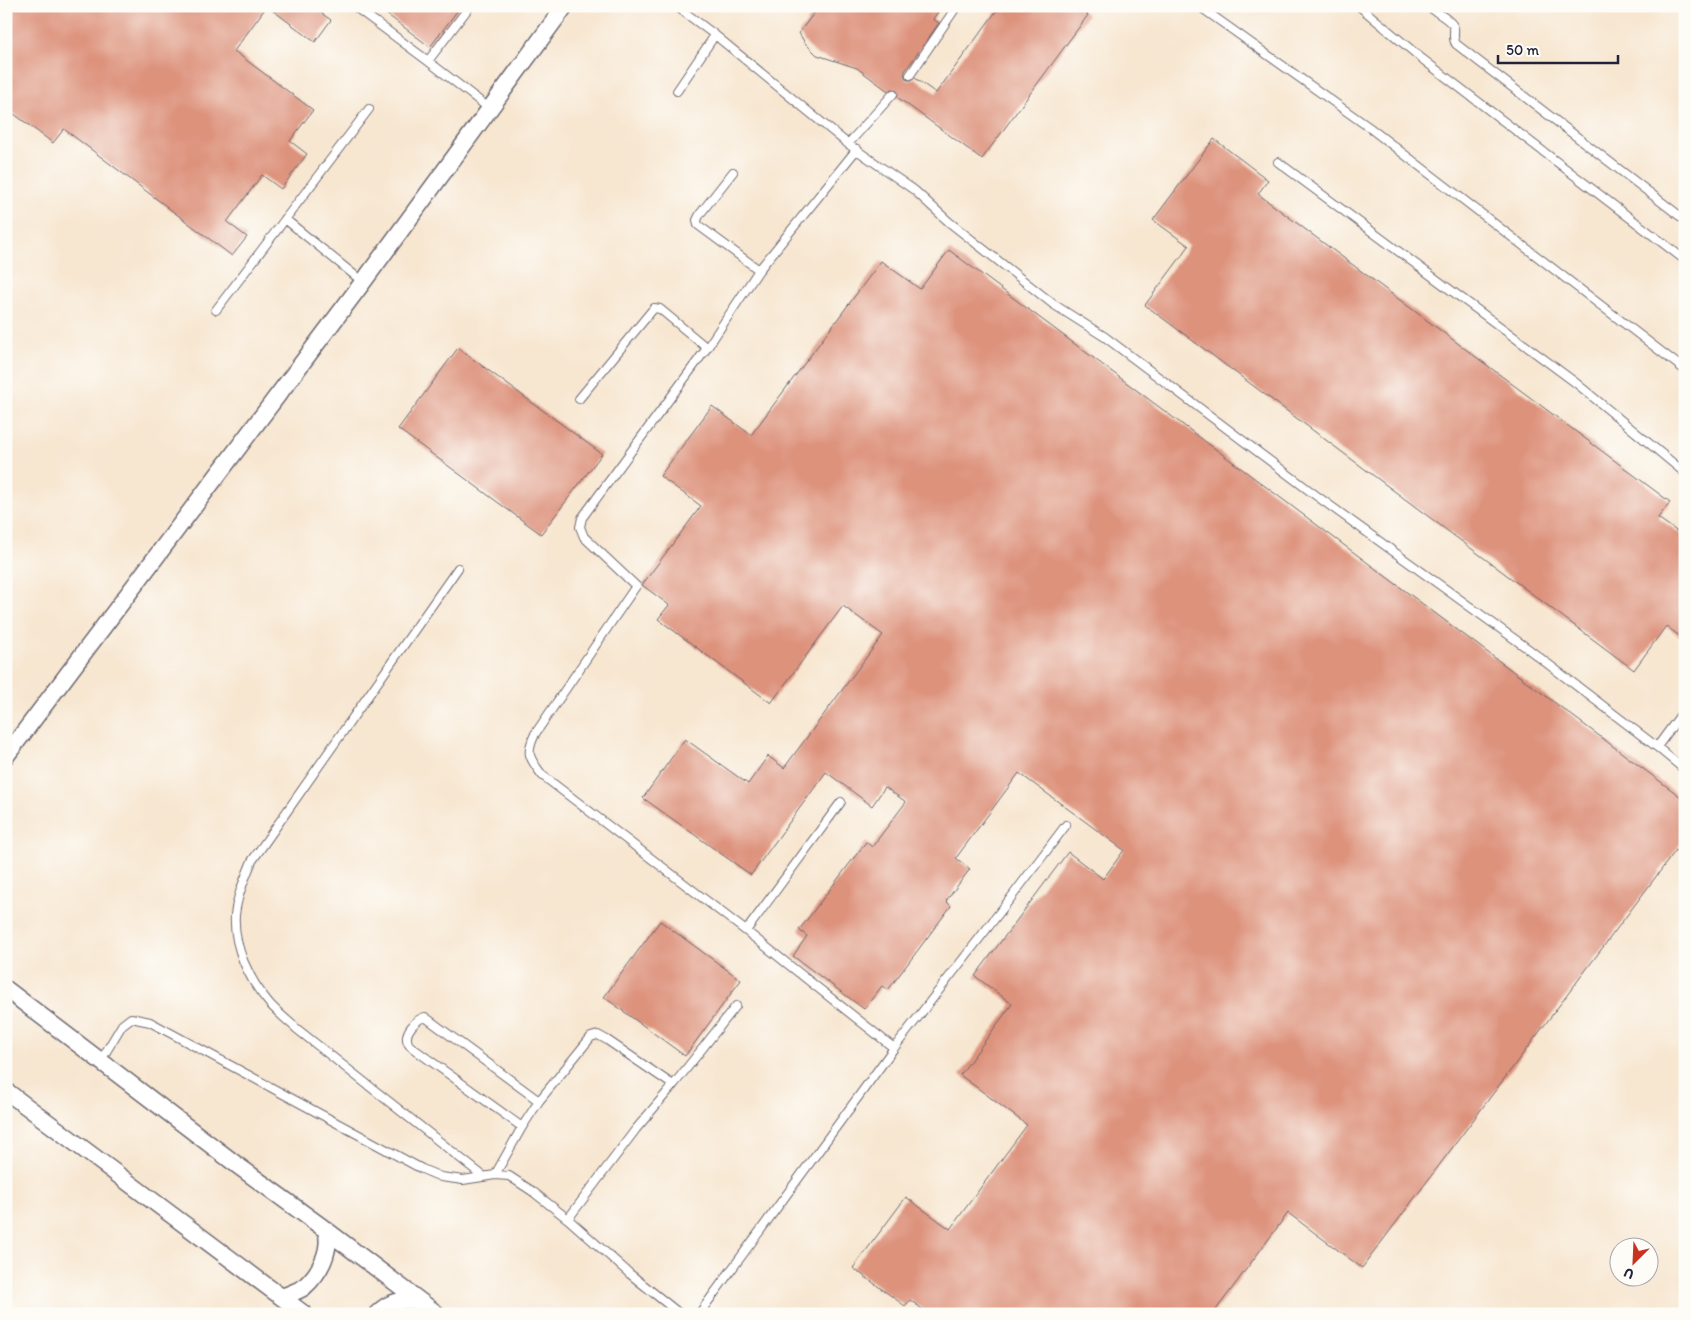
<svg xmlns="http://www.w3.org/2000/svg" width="1691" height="1320" viewBox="0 0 1691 1320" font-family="Itim,sans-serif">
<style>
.building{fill:#dd927b}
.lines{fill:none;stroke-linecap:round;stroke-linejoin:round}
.lane-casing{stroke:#6d676f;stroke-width:10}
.street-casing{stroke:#6d676f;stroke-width:19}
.lane{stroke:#fff;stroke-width:8}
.street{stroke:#fff;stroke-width:16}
</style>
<rect width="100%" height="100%" fill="#fdfcf7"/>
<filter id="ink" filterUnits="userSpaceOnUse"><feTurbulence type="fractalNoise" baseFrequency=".02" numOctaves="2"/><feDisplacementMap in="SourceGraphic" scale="10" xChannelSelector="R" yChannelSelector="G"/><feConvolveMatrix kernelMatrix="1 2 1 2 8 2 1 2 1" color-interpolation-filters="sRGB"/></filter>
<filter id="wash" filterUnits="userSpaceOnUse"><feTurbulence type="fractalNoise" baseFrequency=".0096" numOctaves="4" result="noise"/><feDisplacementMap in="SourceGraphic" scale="20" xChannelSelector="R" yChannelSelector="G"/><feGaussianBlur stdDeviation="1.12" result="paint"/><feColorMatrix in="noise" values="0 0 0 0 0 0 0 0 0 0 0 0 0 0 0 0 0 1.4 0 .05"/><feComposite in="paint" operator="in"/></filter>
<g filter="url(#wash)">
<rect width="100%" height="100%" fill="#f7e6d0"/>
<g id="blocks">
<!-- building -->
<path class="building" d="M6,6H267L234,51L313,110L290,141L307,154L281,189L262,175L227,222L247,237L232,256L64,129L53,143L6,108Z
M267,6H311L331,20L315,42Z
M376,6H461L430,47Z
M819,6H942L933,19L939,23L905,71L904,75L907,80H912L915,78L936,93L1000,6H1076L1088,15L982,159L897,97L898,93L896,90L892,89L888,91L857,68L817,55L805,43L799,33Z
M1214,139L1268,180L1258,194L1670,502L1658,518L1685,537V640L1666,626L1634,670L1145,305L1189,246L1153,220Z
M949,250L1685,800V838L1362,1268L1288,1213L1213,1314H929L910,1300L905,1306L853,1268L906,1197L950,1229L1027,1125L960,1075L1012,1004L975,976L1068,852L1103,879L1124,850L1019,773L956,858L970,869L946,901L951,906L888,990L882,986L864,1009L793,956L807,936L799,930L866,842L872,847L906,802L885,787L872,806L826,772L751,875L643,798L685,739L748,784L768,756L784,768L883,635L843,606L771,703L658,619L669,605L642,585L701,506L660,476L712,406L751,435L881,261L920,289Z
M458,348L602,454L541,534L398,429Z
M660,921L741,980L685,1056L604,997Z"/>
</g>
</g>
<g filter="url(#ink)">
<use href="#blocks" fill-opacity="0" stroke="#6d676f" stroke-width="1"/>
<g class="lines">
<defs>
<path id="lane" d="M354,6L428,61L490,109
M676,6L715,35L848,144L914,190L949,222L1053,304L1105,337L1314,494L1527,648L1657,747L1685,770
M1199,6L1370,128L1685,370
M1359,6L1421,58L1685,260
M1428,6C1434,11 1453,21 1454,28C1455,34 1452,38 1456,44L1685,220
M428,61L470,6
M910,75L957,6
M677,91L715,35
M848,144L893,94
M857,149L759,270L707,348L582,518L580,527L584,537L636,586L535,734C525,755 530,758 542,775L746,931L894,1048
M1278,162L1576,383L1685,473
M733,172L700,214L697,220L698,225L759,270
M285,219L363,282
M216,310L369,109
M579,399L654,308L660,309L707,348
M458,568L252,861C245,878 237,896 235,915C233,946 249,980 269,1003C277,1012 288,1021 297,1029L483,1176
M1657,747L1685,709
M746,931L841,802
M100,1062L122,1025L131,1018L150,1022L422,1169L441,1177L463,1180L495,1175L509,1176L532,1191L568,1219L630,1274L680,1314
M522,1127L414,1049C412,1047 409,1046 408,1043C403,1032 417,1019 425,1017L539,1101
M495,1175L522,1127L539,1101L591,1037L598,1035L607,1040L673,1085
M568,1219L636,1129L675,1083L736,1006
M699,1314L894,1048L1010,899L1066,825"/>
<path id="street" d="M6,756L363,282L565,6
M6,989L237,1165L326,1230L437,1314
M6,1091L304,1314
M282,1297C289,1294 299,1291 304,1287C320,1273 332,1250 326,1230
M377,1314C388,1302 404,1298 420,1302"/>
</defs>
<!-- lane casing -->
<use href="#lane" class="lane-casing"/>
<!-- street casing -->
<use href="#street" class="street-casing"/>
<!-- lane -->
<use href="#lane" class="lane"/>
<!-- street -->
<use href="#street" class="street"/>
</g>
</g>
<!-- margin -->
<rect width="1691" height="1320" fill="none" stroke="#fdfcf7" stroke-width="25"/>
<!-- north arrow -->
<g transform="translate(1634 1262) rotate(204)"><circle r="24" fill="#fdfcf7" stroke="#a5a5ac"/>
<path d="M0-4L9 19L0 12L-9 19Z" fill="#c8321e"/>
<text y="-8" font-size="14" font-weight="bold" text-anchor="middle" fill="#22223b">U</text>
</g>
<!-- scale -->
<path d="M1498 55v8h120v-8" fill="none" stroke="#22223b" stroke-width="2.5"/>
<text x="1506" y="55" font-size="15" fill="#22223b" stroke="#fdfcf7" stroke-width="4" paint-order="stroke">50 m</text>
</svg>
